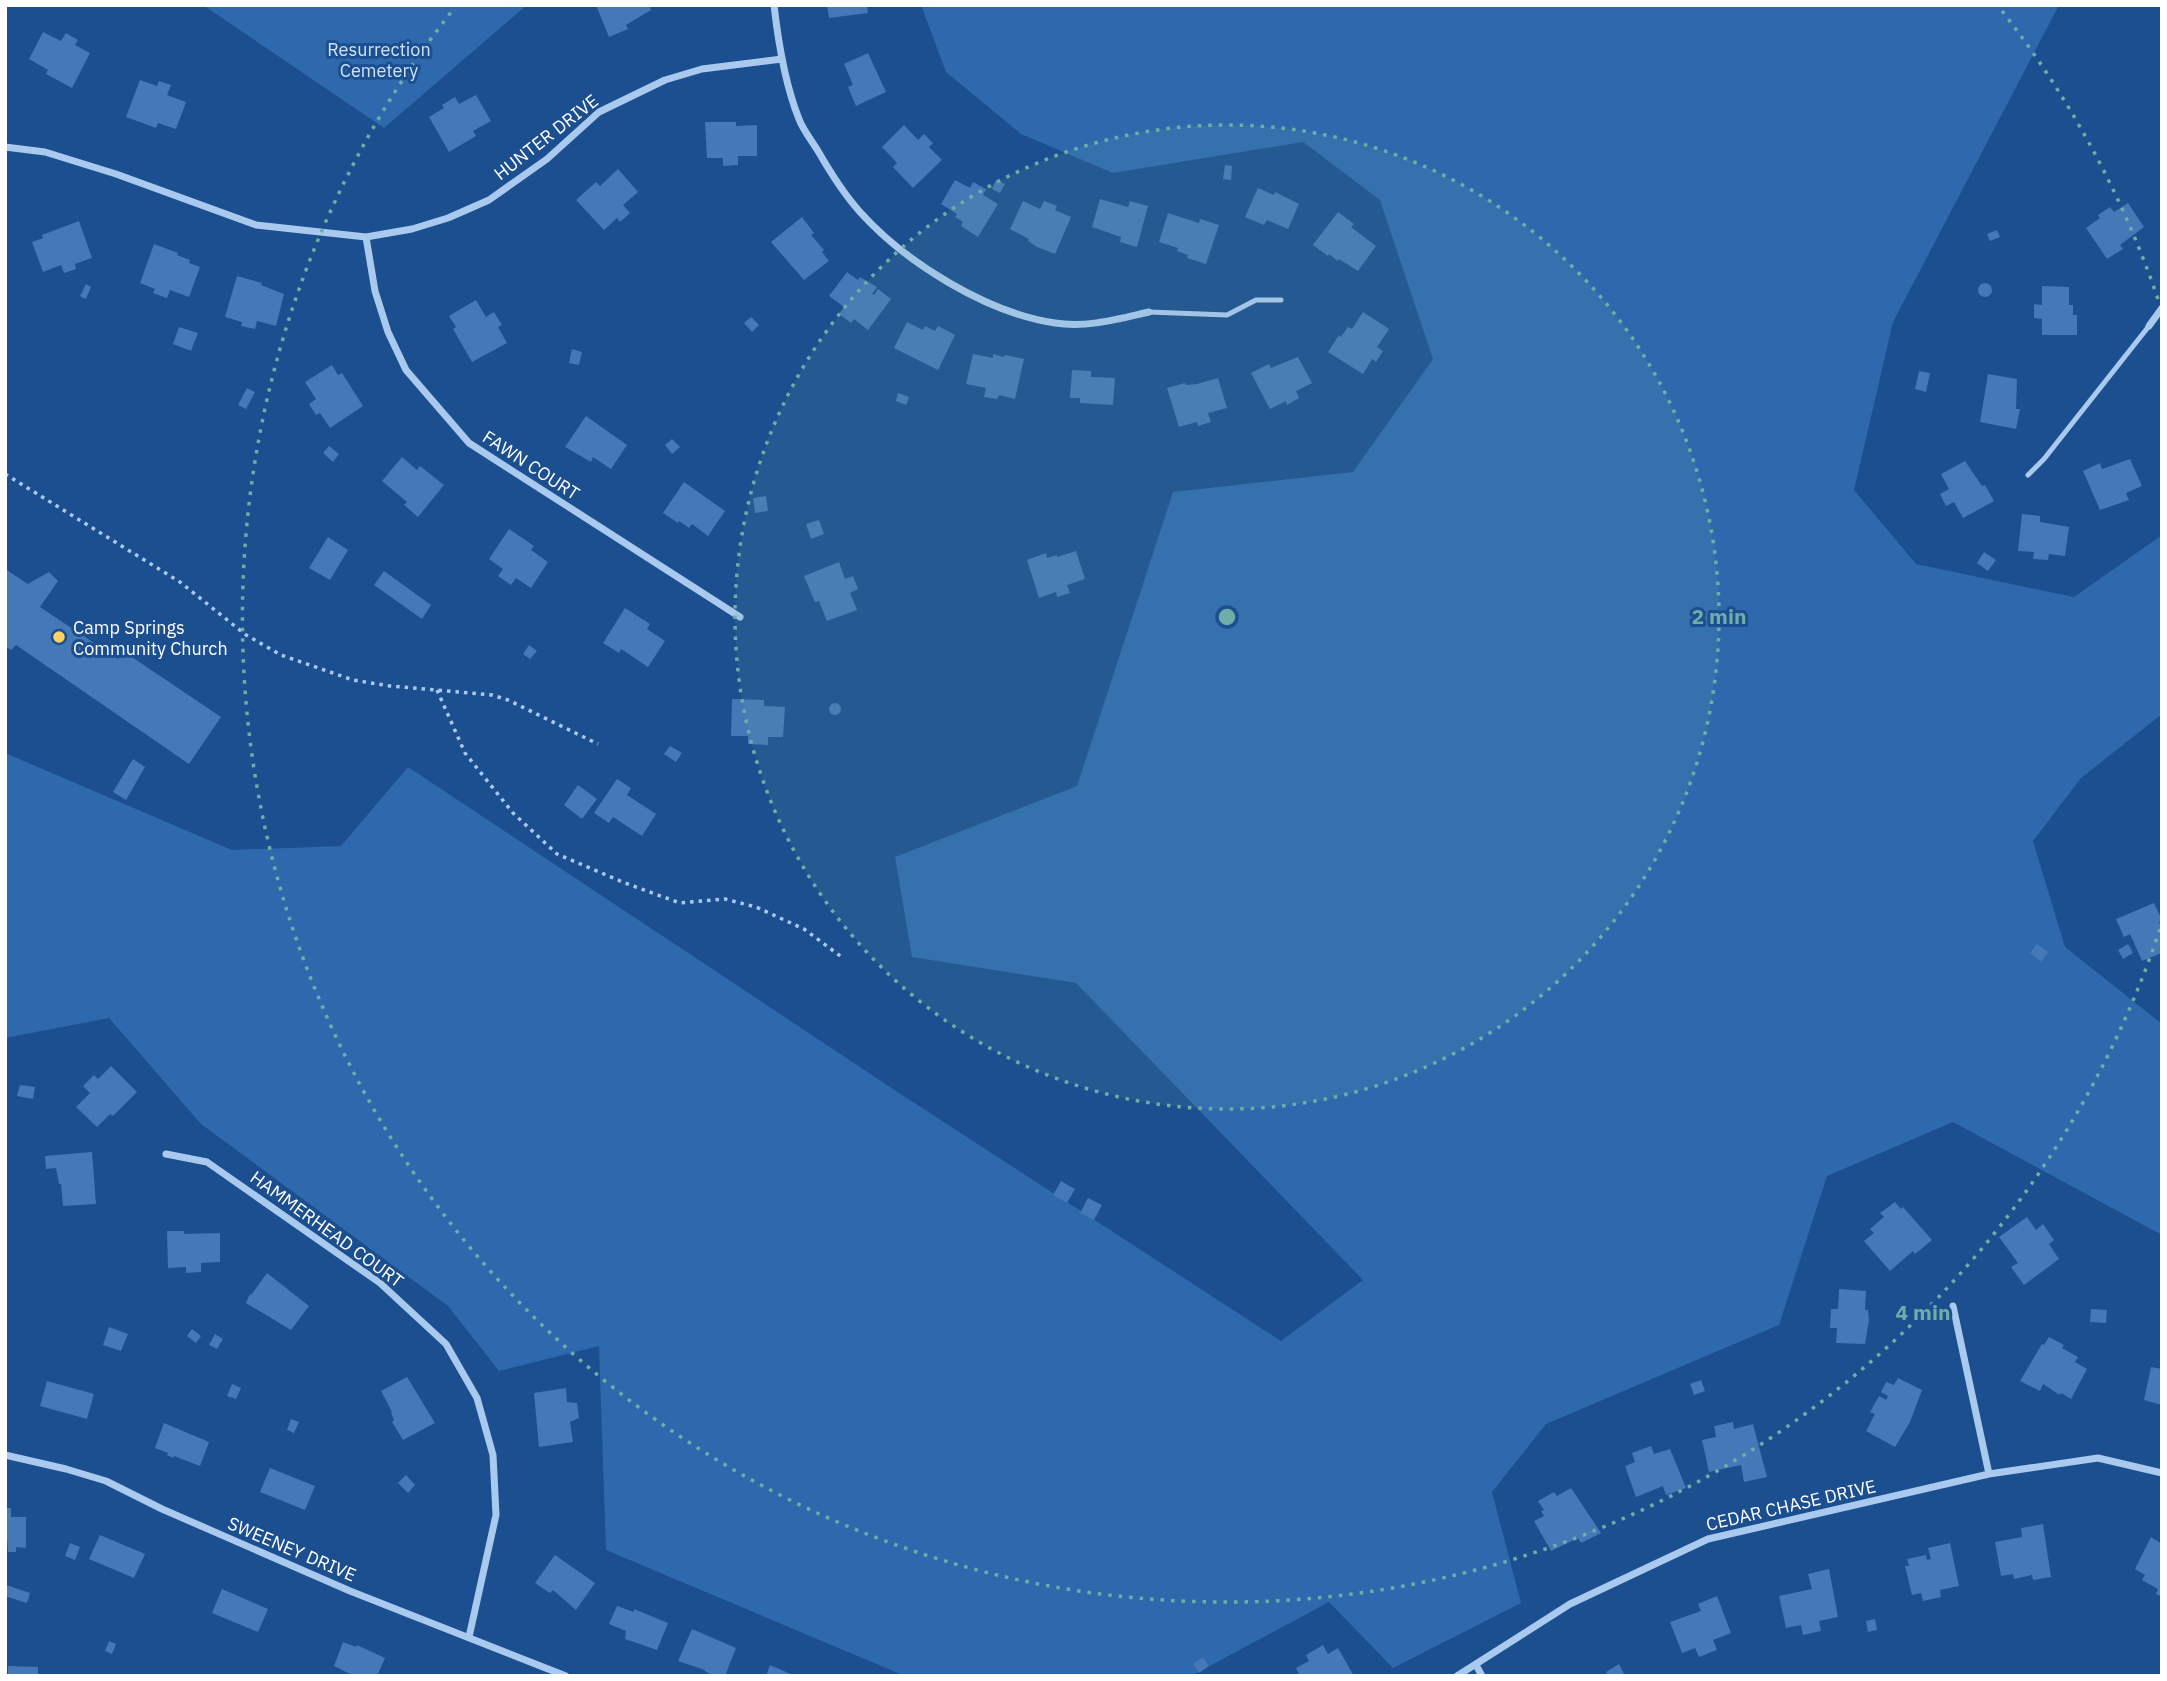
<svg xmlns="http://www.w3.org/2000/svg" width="2167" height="1681" viewBox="0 0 2167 1681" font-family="'IBM Plex Sans',sans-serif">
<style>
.green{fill:#2e69ad}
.building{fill:#4478b7}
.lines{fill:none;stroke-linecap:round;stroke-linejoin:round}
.path{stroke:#a9c9ee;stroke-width:3.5;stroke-dasharray:3.5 5;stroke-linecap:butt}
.service{stroke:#a9c9ee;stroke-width:5}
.minor{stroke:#a9c9ee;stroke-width:7}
.ring{fill:none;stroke:#6fada8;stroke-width:3.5;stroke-dasharray:3.5 7}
.poi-dot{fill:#ffd166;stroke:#1b4f8f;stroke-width:2.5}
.labels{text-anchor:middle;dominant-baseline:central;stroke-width:6;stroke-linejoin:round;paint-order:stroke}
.park-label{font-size:18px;fill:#cfe3fa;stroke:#1b4f8f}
.street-label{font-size:18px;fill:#fff;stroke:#1b4f8f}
.poi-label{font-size:18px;fill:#fff;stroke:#1b4f8f;text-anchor:start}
.centre{fill:#6fada8;stroke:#1b4f8f;stroke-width:3.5}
.ring-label{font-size:21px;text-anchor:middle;font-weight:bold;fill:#6fada8;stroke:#1b4f8f;stroke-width:6;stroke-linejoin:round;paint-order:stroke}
</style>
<rect width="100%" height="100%" fill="#1b4f8f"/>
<!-- green -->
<path class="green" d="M203,5H527L384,128Z
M921,5H2059L1893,322L1854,490L1916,564L2074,597L2162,535V714L2081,778L2033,841L2065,947L2162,1024V1235L1953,1122L1827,1176L1779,1325L1546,1424L1492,1492L1521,1603L1393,1668L1329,1602L1191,1676H905L606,1550L599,1346L499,1371L448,1306L201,1124L109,1018L5,1038V753L232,850L341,846L408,767L893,1089L1281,1341L1363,1280L1076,983L912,957L895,857L1077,786L1173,492L1353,472L1433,359L1380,200L1303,142L1113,173L1021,134L946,72Z"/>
<!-- building -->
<path class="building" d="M596,5H649L651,10L626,25L628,29L609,37Z
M827,5H867L868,13L829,18Z
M43,32L61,41L66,33L78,40L75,45L90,53L72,88L46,74L48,70L29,59Z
M868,53L886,92L856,106L848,87L853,85L844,64Z
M140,80L157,86L159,81L171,85L167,95L186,102L176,129L158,123L156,128L126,117Z
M476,95L491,121L473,131L476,136L449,152L429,117L444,108L442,105L455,97L459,104Z
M705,122H736V126L757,125V156H738V165L723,166V158H707Z
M904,125L918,140L924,134L933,143L929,147L942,160L913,188L893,167L897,163L882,147Z
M1225,165L1232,166L1231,180L1223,179Z
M618,169L638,192L623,205L630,213L620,222L617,218L604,230L576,200L596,182L600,186Z
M955,180L970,188L973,182L986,189L983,195L998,204L978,237L961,226L963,222L955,217L957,214L941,204Z
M996,180L1005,184L1000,193L992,189Z
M1258,188L1274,195L1275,192L1299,204L1288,229L1267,220L1264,225L1245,217Z
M1100,199L1128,207L1130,201L1148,206L1137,247L1120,242L1121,237L1092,227Z
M1023,201L1040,209L1044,201L1057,206L1055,210L1071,217L1055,254L1037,247L1028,241L1029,239L1010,229Z
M2128,203L2144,227L2120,245L2123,249L2107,259L2086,228L2100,218L2098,215L2110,207L2114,212Z
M1338,212L1354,224L1351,227L1376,246L1358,271L1339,259L1338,261L1329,254L1328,256L1313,245Z
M1168,213L1199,223L1200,219L1219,225L1206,264L1187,258L1188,255L1177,251L1178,248L1159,242Z
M802,217L814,233L811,235L824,250L822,252L829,261L804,280L771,242Z
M79,221L92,258L75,264L76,269L64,273L61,265L43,272L32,242L43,238L42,235Z
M1997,230L2000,237L1990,241L1987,234Z
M154,244L178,253L177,255L190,260L189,263L200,267L189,297L170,290L167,298L153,293L155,289L140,283Z
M847,272L858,280L860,277L877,287L872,294L874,295L878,289L891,299L868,330L854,319L851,323L839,314L844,307L829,296Z
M237,276L262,283L261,285L284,294L276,326L257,321L255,329L241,326L242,322L225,317Z
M1978 290a7 7 0 1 1 14 0a7 7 0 1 1-14 0Z
M86,284L91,287L86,299L80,296Z
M2042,286L2069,287V305H2073V315H2077V335H2042V319L2034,318V304L2042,305Z
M476,300L486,317L494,312L502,325L498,327L507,343L472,362L453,329L456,327L449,316Z
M1363,312L1389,329L1377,347L1383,351L1376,362L1372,359L1363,374L1328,352L1339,335L1341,337L1348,327L1352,329Z
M751,317L759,325L752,332L744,323Z
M907,322L923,330L925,326L935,331L938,326L955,335L938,370L894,348Z
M179,327L198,333L191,351L173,344Z
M572,349L582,352L579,365L569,363Z
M973,354L993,358V354L1004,357L1005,355L1024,359L1015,399L999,395L997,399L984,397L986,388L966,384Z
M1298,357L1312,383L1296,391L1299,398L1287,405L1286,401L1270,409L1251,373L1269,364L1271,368Z
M332,365L338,375L342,373L363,406L330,428L320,413L316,415L309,404L316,399L305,382Z
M1072,370L1091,371V377L1115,378L1113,405L1080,403V398H1070Z
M1919,371L1930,373L1926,392L1915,389Z
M1988,374L2017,379L2016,409H2020L2016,429L1980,422Z
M1218,378L1227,408L1208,413L1211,422L1198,426L1197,422L1179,427L1167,388L1185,383L1186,385L1197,384Z
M247,388L255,392L246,409L238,405Z
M898,393L909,397L906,405L896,401Z
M586,416L627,445L611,469L593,457L591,462L565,447Z
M672,439L680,447L672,454L665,445Z
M329,446L339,454L333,462L323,453Z
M402,457L417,470L420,466L444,485L418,517L404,505L407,502L382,481Z
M2130,459L2142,486L2126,493L2129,500L2100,510L2083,471L2100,463L2102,469Z
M1965,461L1982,486L1985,485L1994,501L1963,518L1954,502L1946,506L1940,494L1949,489L1941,474Z
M684,482L725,511L708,536L692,524L689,528L679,521L678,523L663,513Z
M766,496L768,511L755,513L753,498Z
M2022,514L2040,516V522L2069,527L2065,556L2049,554L2048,560L2033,559L2034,552L2018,551Z
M819,520L824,534L811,539L806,524Z
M509,529L534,546L531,550L548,562L531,588L516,578L511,585L498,576L503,569L489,559Z
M328,537L348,550L330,580L309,568Z
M1076,551L1085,579L1067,585L1070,593L1057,597L1056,592L1039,598L1027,560L1046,553L1047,558L1057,555V557Z
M1984,552L1996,560L1988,571L1977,563Z
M839,562L845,579L853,576L858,589L850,593L857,610L827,621L819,601L815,602L804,576Z
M5,569L28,584L49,572L58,581L40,607L118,659L123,651L221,717L189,764L16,645L11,650L5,646Z
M384,571L431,605L422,619L374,585Z
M625,608L650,624L647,629L665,641L648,667L621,649L619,653L603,643Z
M529,645L537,651L530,659L523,654Z
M732,699L764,700V706L785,707L783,737H768V745L748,744V736H731Z
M829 709a6 6 0 1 1 12 0a6 6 0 1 1-12 0Z
M670,746L682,753L676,762L664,754Z
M133,759L145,767L126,800L113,792Z
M617,779L631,788L627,795L656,814L642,836L613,817L609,823L594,813Z
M578,785L597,799L582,819L564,805Z
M2154,903L2162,920L2159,922L2162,929V953L2142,961L2130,934L2124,937L2116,919Z
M2037,944L2048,952L2041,962L2030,953Z
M2128,944L2133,953L2123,959L2118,950Z
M111,1066L137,1092L113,1116L110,1114L97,1127L76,1107L90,1093L83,1086L94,1075L98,1079Z
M20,1085L35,1087L33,1099L17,1096Z
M92,1152L96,1204L63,1206L61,1184H59L56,1168L46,1169L45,1156Z
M1061,1181L1075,1189L1067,1203L1053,1195Z
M1088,1198L1102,1205L1094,1220L1080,1213Z
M1895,1202L1901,1209L1903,1207L1932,1240L1915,1254L1913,1251L1890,1271L1864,1241L1874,1233L1870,1229L1884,1217L1880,1213Z
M2027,1217L2036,1230L2043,1224L2054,1240L2049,1244L2059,1259L2024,1285L2011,1267L2018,1263L1999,1237Z
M167,1231H184V1234L220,1233V1262L201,1263V1272L186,1273V1267L168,1268Z
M267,1273L309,1306L291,1330L246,1303L250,1294L251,1295Z
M1839,1289L1866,1291L1865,1310H1868L1869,1320L1865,1344L1836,1343L1837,1328H1830L1831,1309H1838Z
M2091,1309L2107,1310L2106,1323L2090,1322Z
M109,1327L128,1334L121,1351L103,1345Z
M192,1329L201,1336L196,1343L187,1336Z
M215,1334L223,1339L217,1349L209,1345Z
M2049,1337L2064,1345L2062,1348L2078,1357L2075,1362L2087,1369L2071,1399L2061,1393L2060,1395L2043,1384L2040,1391L2020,1381L2042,1344L2044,1345Z
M2151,1367L2162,1369V1405L2144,1400Z
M407,1377L435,1423L403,1440L392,1422L394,1420L391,1413L392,1412L381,1391Z
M1898,1378L1922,1390L1910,1422L1895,1447L1866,1431L1875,1414L1870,1412L1879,1396L1886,1400L1888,1396L1881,1392L1886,1382L1894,1385Z
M1701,1380L1705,1391L1694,1395L1690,1384Z
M47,1381L94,1394L87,1419L40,1406Z
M232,1384L241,1388L236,1399L227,1396Z
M566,1388L567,1402L577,1403L579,1418L570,1422L573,1442L539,1447L534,1393Z
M291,1419L299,1422L294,1433L287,1430Z
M1733,1422L1734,1429L1753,1424L1767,1477L1744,1482L1741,1465L1709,1472L1702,1440L1716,1437L1714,1426Z
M164,1423L209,1442L200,1466L174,1456L173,1458L167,1455L168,1453L155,1448Z
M1651,1446L1654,1454L1670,1449L1686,1488L1666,1495L1663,1486L1636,1497L1625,1466L1635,1462L1632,1453Z
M270,1468L315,1486L305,1510L260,1492Z
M406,1475L415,1485L408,1493L398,1483Z
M1571,1488L1601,1533L1581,1543L1578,1538L1551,1551L1534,1521L1544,1516L1541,1511L1544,1510L1538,1501L1554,1492L1557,1496Z
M5,1508H11V1517H26V1548L16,1547V1552H8Z
M2043,1524L2051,1577L2033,1580L2032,1575L2014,1579L2013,1574L2001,1576L1995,1542L2022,1537L2021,1528Z
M100,1535L145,1554L134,1578L89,1559Z
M2151,1537L2162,1544V1597L2156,1594L2158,1589L2142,1580L2145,1575L2135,1569Z
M70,1543L80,1547L75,1560L65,1556Z
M1950,1543L1959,1586L1940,1590L1941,1597L1923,1601L1921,1593L1912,1595L1905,1566H1909L1907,1559L1926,1555L1927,1560L1931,1559L1928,1548Z
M555,1555L595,1583L576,1610L553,1590L550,1593L535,1583Z
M1829,1569L1838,1617L1819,1621L1821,1631L1803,1635L1801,1625L1786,1628L1779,1596L1812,1589L1808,1574Z
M6,1585L30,1593L27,1603L5,1596Z
M222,1589L268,1609L258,1632L212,1613Z
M1717,1596L1731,1633L1713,1640L1717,1650L1699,1657L1695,1648L1682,1653L1670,1622L1701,1611L1698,1604Z
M617,1606L634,1612V1609L668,1623L657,1650L625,1639L626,1631L609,1624Z
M1875,1619L1877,1630L1868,1632L1866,1621Z
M692,1629L736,1648L725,1676H713L702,1669L678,1661Z
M109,1641L116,1644L112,1654L105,1651Z
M343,1642L356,1647L357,1645L385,1658L377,1676H354L334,1666Z
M1323,1645L1328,1654L1338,1648L1354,1676H1300L1296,1668L1309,1661L1306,1655Z
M1203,1657L1209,1666L1199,1673L1193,1664Z
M1619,1664L1625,1676H1603L1607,1674L1606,1672Z
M770,1665L795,1676H766Z
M8,1666L38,1667V1676H8Z"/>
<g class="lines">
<!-- path -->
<path class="path" d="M5,474L180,582L246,635L281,655L353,680L390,686L492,695L508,700L598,744
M437,690L465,753L513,813L557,854L625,883L680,903L725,899L756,907L804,929L843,958"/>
<!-- service -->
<path class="service" d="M1149,312L1227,315L1256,300H1281
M2028,475L2044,459L2149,326"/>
<!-- minor -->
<path class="minor" d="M774,5C778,40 786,87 799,119C803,130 812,141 818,151C830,172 844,194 860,212C906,263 987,313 1055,323C1087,328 1118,319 1149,312
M5,147L45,152L116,174L256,225L366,237L412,229L448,218L489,200L547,159L599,112L665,80L702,69L782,59
M366,237L375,291L388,332L406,370L469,443L740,617
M2149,326L2162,308
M166,1154L207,1162L380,1283L446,1344L477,1398L493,1455L496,1515L469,1637
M1953,1306L1989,1474
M5,1455L66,1469L106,1481L162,1509L350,1591L566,1676
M1476,1665L1482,1676
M1457,1676L1570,1604L1708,1539L1989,1474L2098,1458L2162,1473"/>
</g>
<!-- distance rings -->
<circle cx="1227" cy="617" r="492" fill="#6fada8" fill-opacity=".12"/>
<g class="ring">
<circle cx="1227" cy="617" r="492"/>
<path d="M2160 929A984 984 0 1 1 452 11M2002 11A984 984 0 0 1 2160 305"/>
</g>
<!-- markers -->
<circle class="poi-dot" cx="59" cy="637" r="7"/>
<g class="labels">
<!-- park labels -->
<g class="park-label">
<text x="379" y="49">Resurrection<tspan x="379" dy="21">Cemetery</tspan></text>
</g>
<!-- street labels -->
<g class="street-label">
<text transform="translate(546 137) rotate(-38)">HUNTER DRIVE</text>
<text transform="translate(531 465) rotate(33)">FAWN COURT</text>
<text transform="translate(327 1229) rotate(36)">HAMMERHEAD COURT</text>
<text transform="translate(1791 1505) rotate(-13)">CEDAR CHASE DRIVE</text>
<text transform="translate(292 1549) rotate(23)">SWEENEY DRIVE</text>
</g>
<!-- poi labels -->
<g class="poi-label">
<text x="73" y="627">Camp Springs<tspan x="73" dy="21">Community Church</tspan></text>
</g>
</g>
<circle cx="1227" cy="617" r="10" class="centre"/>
<g class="ring-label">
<text x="1719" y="624">2 min</text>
<text x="1923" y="1320">4 min</text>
</g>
<!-- border -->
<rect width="2167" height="1681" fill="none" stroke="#ffffff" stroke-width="14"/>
</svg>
